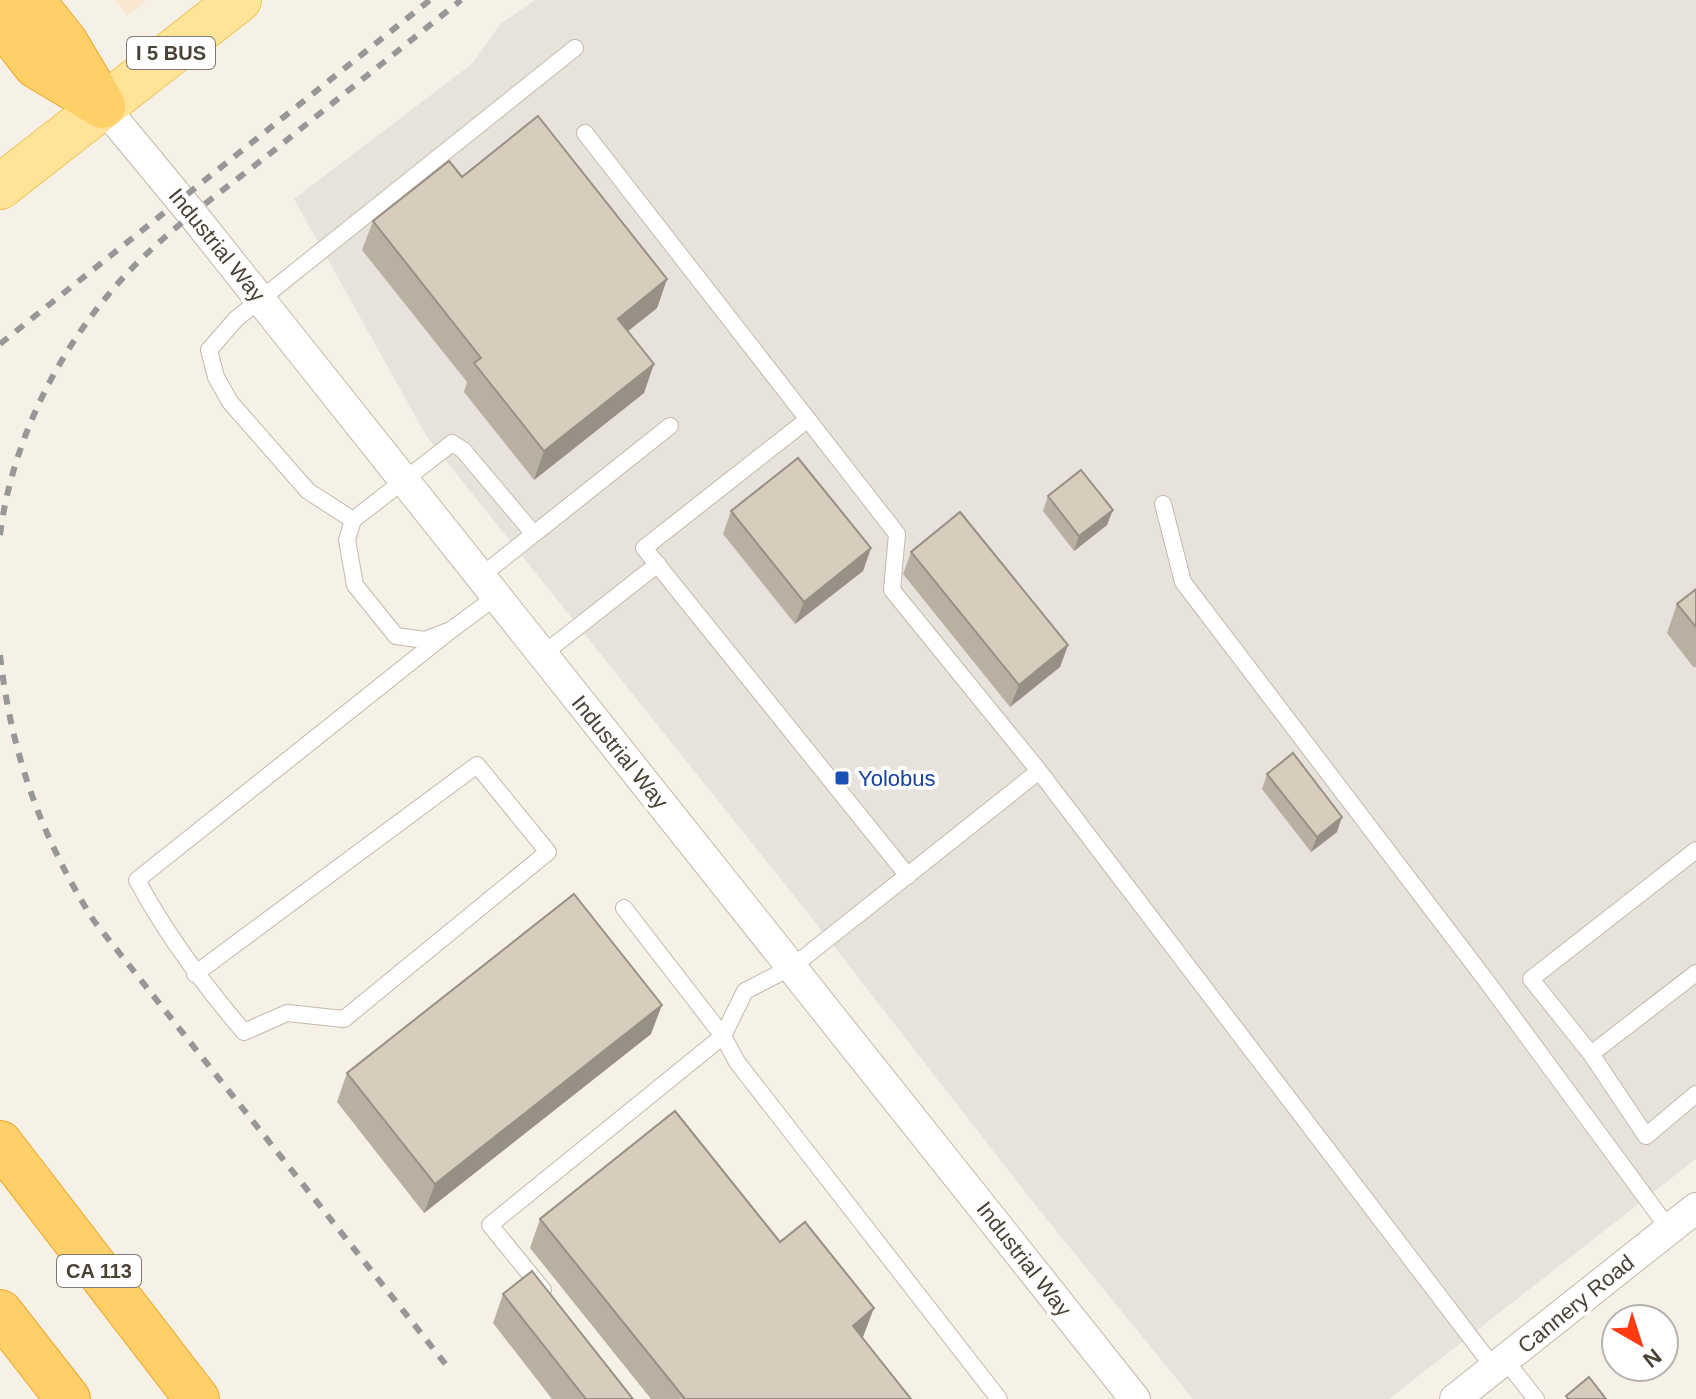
<svg xmlns="http://www.w3.org/2000/svg" width="1696" height="1399" viewBox="0 0 1696 1399" font-family="Helvetica,sans-serif">
<style>
.commercial{fill:#f9e8d1}
.industrial{fill:#e7e3dc}
.lines{fill:none;stroke-linecap:round;stroke-linejoin:round}
.lane-casing{stroke:#c2b9a9;stroke-width:18}
.street-casing{stroke:#c2b9a9;stroke-width:32}
.primary-casing{stroke:#efc55b;stroke-width:46}
.highway-casing{stroke:#eca82a;stroke-width:46}
.lane{stroke:#fff;stroke-width:16}
.street{stroke:#fff;stroke-width:30}
.primary{stroke:#ffe396;stroke-width:44}
.highway{stroke:#ffcf68;stroke-width:44}
.rail{stroke:#979797;stroke-width:6;stroke-dasharray:10 10;stroke-linecap:butt}
.wall{fill:#bab0a2}
.shaded-wall{fill:#979084}
.building{fill:#d8cdbc;stroke:#979084;stroke-width:2}
.transit-dot{fill:#1a4fb4;stroke:#fff;stroke-width:3}
.labels{text-anchor:middle;dominant-baseline:central;stroke-width:8;stroke-linejoin:round;paint-order:stroke}
.shield{fill:#fff;stroke:#807b72;stroke-width:2}
.shield-label{font-size:20px;font-weight:bold;fill:#494235}
.street-label{font-size:22px;fill:#494235;stroke:#fff}
.transit-label{font-size:22px;fill:#164399;stroke:#fff;text-anchor:start}
</style>
<rect width="100%" height="100%" fill="#f5f1e7"/>
<!-- commercial -->
<path class="commercial" d="M115,0H147L127,16Z"/>
<!-- industrial -->
<path class="industrial" d="M535,0H1696V1159L1389,1399H1193L1040,1211L808,913L427,437L294,199L473,63L500,24Z"/>
<g class="lines">
<defs>
<path id="lane" d="M585,133L897,534L892,590L1039,771L1494,1368
M807,420L644,548L908,876
M1163,504L1183,582L1488,983L1669,1229
M353,520L308,491L230,402L216,377L209,350L236,319L575,48
M481,576L670,426
M497,596L451,630L425,640L396,636L355,585L347,540L353,520L452,443L463,450L533,533
M543,654L658,564
M1696,850L1531,979L1591,1054L1646,1136L1696,1094
M624,908L723,1036L737,1062L999,1399
M195,974L477,765L548,852L344,1019L287,1013L244,1032C203,984 167,936 137,880L451,630
M1591,1054L1696,973
M543,1290L490,1225L723,1036L745,991L792,967L1039,771
M1505,1360L1536,1399"/>
<path id="street" d="M103,106L193,215L1135,1399
M1455,1399L1696,1208"/>
<path id="primary" d="M0,187L239,0"/>
<path id="highway" d="M32,0L66,43L100,100
M0,20L36,66L103,106
M0,1143L197,1399
M0,1312L68,1399"/>
</defs>
<!-- lane casing -->
<use href="#lane" class="lane-casing"/>
<!-- street casing -->
<use href="#street" class="street-casing"/>
<!-- primary casing -->
<use href="#primary" class="primary-casing"/>
<!-- highway casing -->
<use href="#highway" class="highway-casing"/>
<!-- lane -->
<use href="#lane" class="lane"/>
<!-- street -->
<use href="#street" class="street"/>
<!-- primary -->
<use href="#primary" class="primary"/>
<!-- highway -->
<use href="#highway" class="highway"/>
<!-- rail -->
<path class="rail" d="M0,344L430,0
M0,535C11,448 52,362 108,295C154,239 216,196 272,152C335,101 398,51 461,0
M0,655C11,753 41,837 94,921L451,1371"/>
</g>
<!-- wall -->
<path class="wall" d="M373,221L667,279L657,308L628,331L644,393L534,480L464,392L467,382L362,250Z
M1048,496L1107,525L1074,551L1043,511Z
M731,511L871,548L863,571L795,624L723,534Z
M911,552L1068,645L1060,667L1010,707L903,574Z
M1696,589V666L1694,668L1667,633L1677,604Z
M1267,774L1337,832L1311,852L1262,789Z
M651,1034L424,1213L337,1102L347,1073Z
M540,1219L780,1242L863,1337L862,1338L911,1399H651L530,1248Z
M503,1294L633,1399H552L493,1323Z"/>
<!-- shaded-wall -->
<path class="shaded-wall" d="M667,279L657,308L608,347L618,319Z
M654,364L644,393L534,480L544,451Z
M1113,510L1107,525L1074,551L1079,536Z
M871,548L863,571L795,624L804,602Z
M1068,645L1060,667L1010,707L1019,685Z
M1342,817L1337,832L1311,852L1317,837Z
M662,1005L651,1034L424,1213L435,1184Z
M874,1308L863,1337L842,1355L853,1326Z"/>
<!-- building -->
<path class="building" d="M538,116L667,279L618,319L654,364L544,451L474,363L481,358L373,221L449,161L462,177Z
M798,458L871,548L804,602L731,511Z
M1081,470L1113,510L1079,536L1048,496Z
M960,512L1068,645L1019,685L911,552Z
M1696,589V627L1677,604Z
M1293,753L1342,817L1317,837L1267,774Z
M574,894L662,1005L435,1184L347,1073Z
M675,1111L780,1242L805,1222L874,1308L853,1326L911,1399H685L540,1219Z
M532,1271L633,1399H586L503,1294Z
M1589,1377L1606,1399H1568L1566,1396Z"/>
<!-- markers -->
<rect class="transit-dot" x="834" y="770" width="16" height="16" rx="4"/>
<g class="labels">
<!-- shield labels -->
<g class="shield">
<rect x="127" y="37" width="88" height="32" rx="6"/>
<rect x="57" y="1255" width="84" height="32" rx="6"/>
</g>
<g class="shield-label">
<text x="171" y="53">I 5 BUS</text>
<text x="99" y="1271">CA 113</text>
</g>
<!-- street labels -->
<g class="street-label">
<text transform="translate(217 245) rotate(51)">Industrial Way</text>
<text transform="translate(620 752) rotate(51)">Industrial Way</text>
<text transform="translate(1024 1259) rotate(52)">Industrial Way</text>
<text transform="translate(1576 1304) rotate(-39)">Cannery Road</text>
</g>
<!-- transit labels -->
<g class="transit-label">
<text x="858" y="778">Yolobus</text>
</g>
</g>
<!-- north arrow -->
<g transform="translate(1640 1343) rotate(141)"><circle r="38" fill="#ffffff" stroke="#b6b3ae" stroke-width="2"/>
<path d="M0-6L14 30L0 20L-14 30Z" fill="#ff3b14"/>
<text y="-12" font-size="22" font-weight="bold" text-anchor="middle" fill="#494235">N</text>
</g>
</svg>
